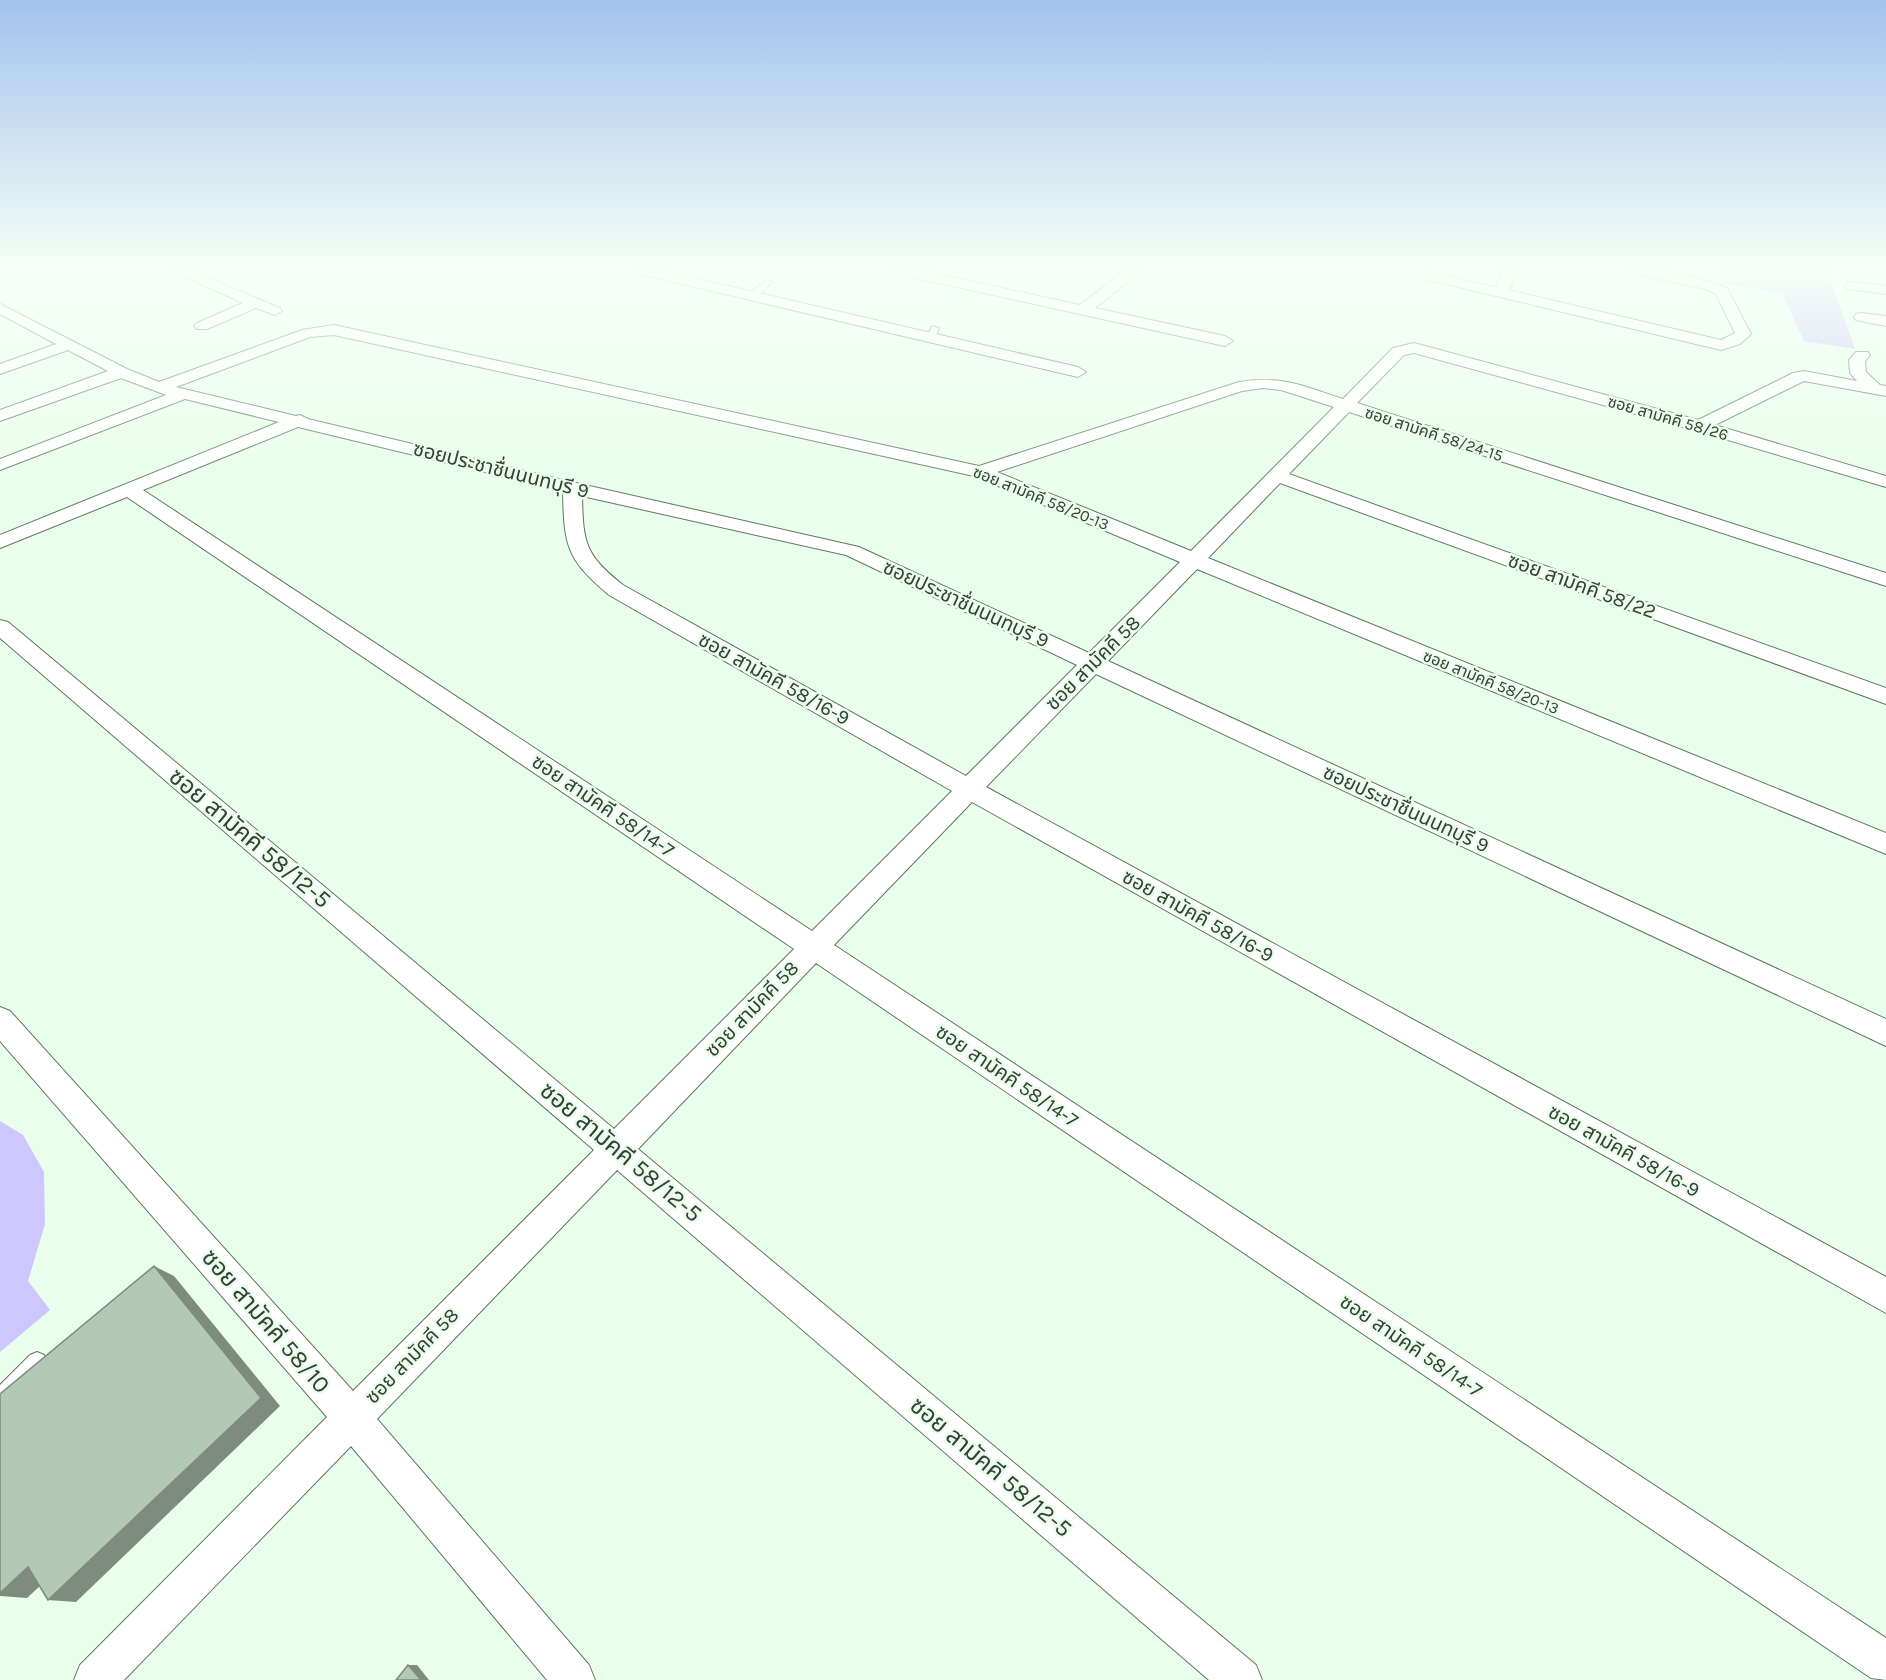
<svg xmlns="http://www.w3.org/2000/svg" width="1886" height="1680" viewBox="0 0 1886 1680" font-family="Karla,'Noto Sans Thai',sans-serif">
<style>
.green{fill:#cec6fe}
.lines{fill:none;stroke-linecap:round;stroke-linejoin:round}
.lane-casing{stroke:#627564;stroke-width:2}
.street-casing{stroke:#627564;stroke-width:2}
.lane{fill:#fff;fill-rule:evenodd}
.street{fill:#fff;fill-rule:evenodd}
.shaded-wall{fill:#7e8c7f}
.building{fill:#b4c8b6;stroke:#7e8c7f;stroke-width:1.5}
.labels{text-anchor:middle;dominant-baseline:central;stroke-width:5;stroke-linejoin:round;paint-order:stroke}
.far-street-label{font-size:16px;fill:#373f38;stroke:#e9feeb}
.street-label{font-size:20px;fill:#373f38;stroke:#e9feeb}
.near-street-label{font-size:24px;fill:#373f38;stroke:#e9feeb}
</style>
<rect width="100%" height="100%" fill="#e9feeb"/>
<!-- green -->
<path class="green" d="M1723,270H1827L1855,349L1804,341L1782,293L1725,284Z
M0,1121L23,1135L44,1172L45,1224L28,1281L50,1310L0,1352Z"/>
<g class="lines">
<defs>
<path id="lane" d="M766,280L773,282L755,298H749V294Z
M932,326L939,328L935,338L931,340L927,338Z
M37,1352L44,1355L47,1362L44,1369L7,1406L0,1409V1385L30,1355Z"/>
<path id="street" d="M169,270H189L280,308L282,311L275,315L256,308L207,329H197L194,326L197,323L243,303Z
M632,270H659L1078,367L1086,372L1078,377L639,274Z
M891,270H920L1080,305L1126,270H1143L1095,308L1225,336L1233,341L1225,346L898,274Z
M1504,270H1518L1508,290L1721,340L1735,333L1716,294L1706,289L1629,273L1627,270C1661,270 1696,275 1727,288L1751,334L1740,344L1721,350L1429,280L1422,276L1429,272L1495,287Z
M1852,282L1886,286V294L1847,289L1845,286L1847,283Z
M0,304L127,369L159,382L302,330L334,325L979,466L1239,382C1282,375 1303,386 1343,399L1393,348L1414,343L1698,420L1793,373L1804,371L1857,381L1850,373L1849,360L1856,352H1868L1870,355L1865,361L1866,372L1880,385L1886,386V396L1804,381L1715,425L1886,476V487L1694,430L1414,353L1404,355L1357,403L1886,573V586L1349,412L1289,474L1886,688V704L1280,483L1208,558L1886,833V854L1197,569L1108,661L1886,1019V1046L1096,674L986,787L1886,1277V1313L972,802L834,945L1886,1638V1680L1871,1678L816,963L638,1149L1256,1665L1262,1680H1209L617,1170L377,1419L589,1665L595,1680H547L351,1446L124,1680H74L80,1665L327,1417L0,1041V1007L10,1011L353,1391L594,1150L0,638V620L8,622L614,1129L794,949L127,497L0,548V535L279,422L185,399L0,470V459L166,395L121,378L0,421V410L108,371L68,350L0,374V364L56,344L0,314ZM334,335L974,476L1180,562L1089,653L859,547L572,482L308,419L300,415L296,416L176,387L310,337ZM1263,388L1281,390L1334,407L1191,551L997,472L1242,391ZM298,427L563,491C564,545 566,559 609,595L952,791L812,931L143,490ZM582,496L846,555L1077,665L966,776L623,585C585,555 583,543 582,496Z
M1861,313L1886,316V326L1856,320L1854,317L1856,314Z"/>
</defs>
<!-- lane casing -->
<use href="#lane" class="lane-casing"/>
<!-- street casing -->
<use href="#street" class="street-casing"/>
<!-- lane -->
<use href="#lane" class="lane"/>
<!-- street -->
<use href="#street" class="street"/>
</g>
<!-- shaded-wall -->
<path class="shaded-wall" d="M154,1266L174,1276L280,1406L76,1602L48,1600Z
M28,1567L56,1571L27,1598L0,1596V1593Z
M408,1665H417L429,1680H421Z"/>
<!-- building -->
<path class="building" d="M154,1266L261,1398L48,1600L28,1567L0,1593V1394Z
M408,1665L421,1680H396Z"/>
<!-- sky -->
<linearGradient id="sky" x2="0" y2="1"><stop stop-color="#a3c2ed"/><stop offset="0.53" stop-color="#f5fff6"/><stop offset="1" stop-color="#f5fff6" stop-opacity="0"/></linearGradient>
<rect width="1886" height="506" fill="url(#sky)"/>
<g class="labels">
<!-- far-street labels -->
<g class="far-street-label">
<text transform="translate(1668 418) rotate(16)">ซอย สามัคคี 58/26</text>
<text transform="translate(1434 434) rotate(18)">ซอย สามัคคี 58/24-15</text>
<text transform="translate(1041 498) rotate(22)">ซอย สามัคคี 58/20-13</text>
<text transform="translate(1491 682) rotate(22)">ซอย สามัคคี 58/20-13</text>
</g>
<!-- street labels -->
<g class="street-label">
<text transform="translate(501 470) rotate(14)">ซอยประชาชื่นนนทบุรี 9</text>
<text transform="translate(1582 586) rotate(20)">ซอย สามัคคี 58/22</text>
<text transform="translate(966 604) rotate(25)">ซอยประชาชื่นนนทบุรี 9</text>
<text transform="translate(1093 663) rotate(-45)">ซอย สามัคคี 58</text>
<text transform="translate(774 679) rotate(29)">ซอย สามัคคี 58/16-9</text>
<text transform="translate(603 806) rotate(34)">ซอย สามัคคี 58/14-7</text>
<text transform="translate(1406 809) rotate(25)">ซอยประชาชื่นนนทบุรี 9</text>
<text transform="translate(1198 916) rotate(29)">ซอย สามัคคี 58/16-9</text>
<text transform="translate(752 1009) rotate(-46)">ซอย สามัคคี 58</text>
<text transform="translate(1007 1076) rotate(34)">ซอย สามัคคี 58/14-7</text>
<text transform="translate(1624 1151) rotate(29)">ซอย สามัคคี 58/16-9</text>
<text transform="translate(1411 1346) rotate(34)">ซอย สามัคคี 58/14-7</text>
<text transform="translate(412 1356) rotate(-46)">ซอย สามัคคี 58</text>
</g>
<!-- near-street labels -->
<g class="near-street-label">
<text transform="translate(250 838) rotate(40)">ซอย สามัคคี 58/12-5</text>
<text transform="translate(621 1152) rotate(40)">ซอย สามัคคี 58/12-5</text>
<text transform="translate(266 1321) rotate(49)">ซอย สามัคคี 58/10</text>
<text transform="translate(991 1467) rotate(40)">ซอย สามัคคี 58/12-5</text>
</g>
</g>
</svg>
